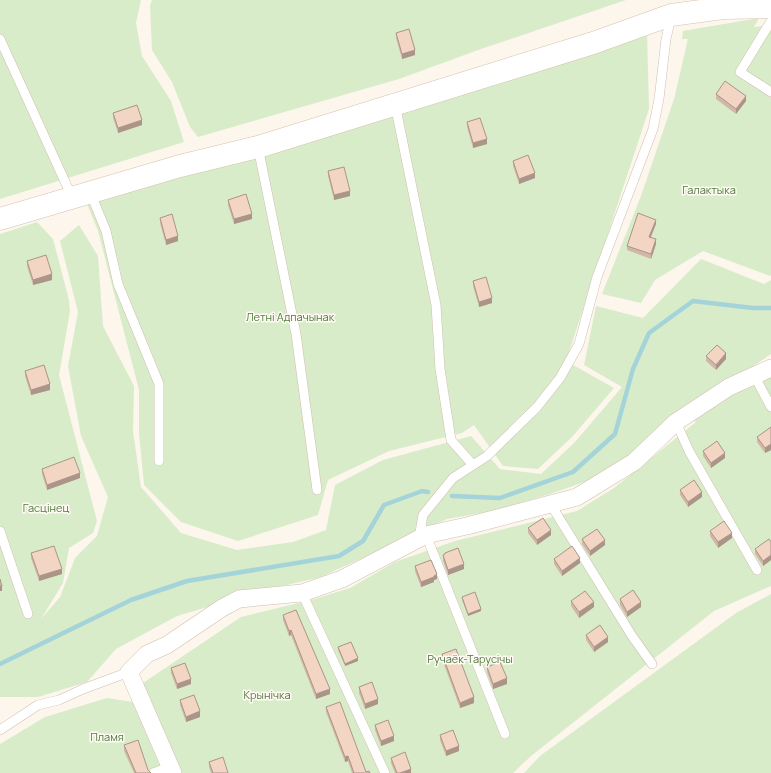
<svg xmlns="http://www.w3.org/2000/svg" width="771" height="773" viewBox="0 0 771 773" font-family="Manrope,sans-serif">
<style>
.green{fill:#d8ecc9}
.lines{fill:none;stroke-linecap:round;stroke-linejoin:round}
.stream{stroke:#a5d3da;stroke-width:4.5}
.lane-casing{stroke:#d1beb0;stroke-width:10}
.street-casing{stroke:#d1beb0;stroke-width:18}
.secondary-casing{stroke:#d6c0b0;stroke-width:23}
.lane{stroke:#fff;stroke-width:9}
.street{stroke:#fff;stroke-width:17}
.secondary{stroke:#fff;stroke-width:22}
.wall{fill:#d1b7a8}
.shaded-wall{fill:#aa9588}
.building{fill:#f3d5c3;stroke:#aa9588}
.labels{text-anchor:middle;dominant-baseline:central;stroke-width:3;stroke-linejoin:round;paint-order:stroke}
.park-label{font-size:11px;fill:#537a41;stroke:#fffaf3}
</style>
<rect width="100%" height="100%" fill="#fdf6ec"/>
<!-- green -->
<path class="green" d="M0,0H141L136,23L142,56L171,101L184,142L0,199Z
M152,0H626L481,49L399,79L198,137L190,127L172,82L152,50L150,6Z
M759,18L754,27L771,25V275L770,276L703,251L655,280L641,303L602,294L641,196L674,99L688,39H682L683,31Z
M647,32L649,109L566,361L614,388L572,437L538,469L503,466L474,425L462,433L389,451L328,480L318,515L238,541L181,522L144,485L139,433V390L98,231L87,204Z
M37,222L53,239L69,300L70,311L59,375L97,521L93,533L69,548L63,583L41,619L60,597L75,558L97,536L108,497L81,436L68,366L78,312L60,241L79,225L98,256L103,326L134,386L133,431L141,487L181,533L237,550L293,542L326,530L335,485L383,460L471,436L500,469L541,474L575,442L622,387L584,365L596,306L643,318L701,259L764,284L771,280V354L732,381L771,374V586L714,611L531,756L513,773H181L143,683L241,617L311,600L350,588L395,562L455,541L577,511L614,488L696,422L683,411L627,460L593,479L550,494L493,511L447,519L321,577L265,590L177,616L116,649L87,682L38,697H0V234Z
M771,594V773H524L540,756L736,613Z
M107,698L133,702L163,773H0V744L45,717Z"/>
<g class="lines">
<!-- stream -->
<path class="stream" d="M452,496L500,498L573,472L615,434L633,369L649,333L693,301L753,308H771
M0,664L131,600L187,581L339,556L363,541L384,505L422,491L428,492"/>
<defs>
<path id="lane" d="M771,21L740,72L771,92
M0,39L72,197
M395,104L436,305L440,369L451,440L473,465
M258,147L296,334L317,490
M90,192L106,231L118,284L159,384V461
M754,375L771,407
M676,422L689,451L757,570
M551,505L632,636L652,664
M0,531L28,614
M426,535L505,734
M419,538L423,515L453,478L487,456L537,407L560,378L579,344L597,277L653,129L659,99L666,39L671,17
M302,593L385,773
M0,730L38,705L59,700L83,689L129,672
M153,773L170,767"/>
<path id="street" d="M173,773L129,672L147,654L167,645L222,608L239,599L302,593L342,579L426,535L471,525L577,497L634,462L676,422L729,387L771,368"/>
<path id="secondary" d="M0,219L180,166L258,147L593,43L671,15L723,8L771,7"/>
</defs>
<!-- lane casing -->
<use href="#lane" class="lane-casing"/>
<!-- street casing -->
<use href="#street" class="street-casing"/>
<!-- secondary casing -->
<use href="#secondary" class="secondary-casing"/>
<!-- lane -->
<use href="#lane" class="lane"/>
<!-- street -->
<use href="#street" class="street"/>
<!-- secondary -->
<use href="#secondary" class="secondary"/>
</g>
<!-- wall -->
<path class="wall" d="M396,33L415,55L402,59L396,38Z
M716,94L746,101L736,114L716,99Z
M113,113L142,125L118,133L113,118Z
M467,122L487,144L473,148L467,127Z
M513,161L535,178L519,184L513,166Z
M328,171L350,196L334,200L328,176Z
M228,200L252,219L234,224L228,205Z
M160,218L178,241L166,245L160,223Z
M656,224L651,237L656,244L651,259L627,250V246Z
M27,261L52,280L33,285L27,266Z
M473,281L492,303L479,307L473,286Z
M706,356L726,359L716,370L706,361Z
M25,371L50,390L31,395L25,376Z
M771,427V450L765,453L757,442V437Z
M703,451L725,458L711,468L703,456Z
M42,469L80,478L47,490L42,474Z
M680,490L702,497L688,507L680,495Z
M528,528L551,535L537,545L528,533Z
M710,531L732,538L718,548L710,536Z
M582,539L605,545L590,556L582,544Z
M771,542V560L763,566L755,554V549Z
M31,553L62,574L39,581L31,558Z
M445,553L464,569L448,575L443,561V555H445Z
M554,559L580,563L562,576L554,564Z
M415,566L437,579L434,580V582L421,587L415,571Z
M462,597L481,611L468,616L462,600Z
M620,599L641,607L627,617L620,605Z
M571,601L594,607L579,618L571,606Z
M283,615L330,694L316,699L291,635L289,636L283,620Z
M586,635L608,642L594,652L586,640Z
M338,647L358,661L345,666L338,650Z
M442,654L474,703L460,708L442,659Z
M487,667L507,684L493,689L487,672Z
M171,668L191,684L177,689L171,673Z
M359,687L378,704L365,709L359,693Z
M180,700L200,717L186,722L180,705Z
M326,707L366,772L370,773H352L348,761L345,762L326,712Z
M375,725L394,741L381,746L375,730Z
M440,735L459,751L446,756L440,740Z
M124,745L148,770L151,773H134L124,751Z
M391,758L411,773H395L391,763Z
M209,762L228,773H211L209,767Z"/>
<!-- shaded-wall -->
<path class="shaded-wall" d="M415,50V55L402,59V54Z
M746,96V101L736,114V109Z
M142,120V125L118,133V128Z
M487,139V144L473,148V143Z
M535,173V178L519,184V179Z
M350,191V196L334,200V195Z
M252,214V219L234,224V219Z
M656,220V224L649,241V237Z
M178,236V241L166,245V240Z
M656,239V244L651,259V254Z
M52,274V280L33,285V280Z
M492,298V303L479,307V302Z
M726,353V359L716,370V365Z
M50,384V390L31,395V390Z
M771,444V450L765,453V448Z
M725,453V458L711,468V463Z
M80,473V478L47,490V485Z
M702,492V497L688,507V502Z
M551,530V535L537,545V540Z
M732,533V538L718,548V542Z
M605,540V545L590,556V551Z
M771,555V560L763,566V561Z
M580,558V563L562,576V571Z
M464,564V569L448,575V570Z
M62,569V574L39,581V576Z
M437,574V579L434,580V582L421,587V582Z
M0,586H2V591H0Z
M594,602V607L579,618V612Z
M641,602V607L627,617V612Z
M481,609V611L468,616V614Z
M291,630V635L289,636V631Z
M608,637V642L594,652V647Z
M358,658V661L345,666V664Z
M507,678V684L493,689V684Z
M191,679V684L177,689V684Z
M330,689V694L316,699V694Z
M474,697V703L460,708V703Z
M378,699V704L365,709V704Z
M200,711V717L186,722V717Z
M394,736V741L381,746V741Z
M459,746V751L446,756V751Z
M348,756V761L345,762V757Z
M411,769V773H400Z"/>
<!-- building -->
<path class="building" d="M409,29L415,50L402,54L396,33Z
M725,81L746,96L736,109L716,94Z
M137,105L142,120L118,128L113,113Z
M480,118L487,139L473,143L467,122Z
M528,155L535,173L519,179L513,161Z
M344,167L350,191L334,195L328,171Z
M246,194L252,214L234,219L228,200Z
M638,213L656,220L649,237L656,239L651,254L627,246Z
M172,214L178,236L166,240L160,218Z
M46,255L52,274L33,280L27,261Z
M486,277L492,298L479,302L473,281Z
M717,345L726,353L716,365L706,356Z
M44,365L50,384L31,390L25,371Z
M771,427V444L765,448L757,437Z
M717,441L725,453L711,463L703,451Z
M74,457L80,473L47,485L42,469Z
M694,480L702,492L688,502L680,490Z
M543,518L551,530L537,540L528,528Z
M724,521L732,533L718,542L710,531Z
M597,529L605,540L590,551L582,539Z
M769,539L771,542V555L763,561L755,549Z
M54,546L62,569L39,576L31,553Z
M572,546L580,558L562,571L554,559Z
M458,548L464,564L448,570L443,555L445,554V553Z
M431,560L437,574L434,576V577L421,582L415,566Z
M0,579L2,586H0Z
M633,590L641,602L627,612L620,599Z
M585,591L594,602L579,612L571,601Z
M475,592L481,609L468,614L462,597Z
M296,610L330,689L316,694L291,630L289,631L283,615Z
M600,625L608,637L594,647L586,635Z
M351,642L358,658L345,664L338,647Z
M456,649L474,697L460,703L442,654Z
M500,662L507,678L493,684L487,667Z
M185,663L191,679L177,684L171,668Z
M372,682L378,699L365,704L359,687Z
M194,695L200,711L186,717L180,700Z
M340,702L366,772L369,771L370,773H354L348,756L345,757L326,707Z
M388,720L394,736L381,741L375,725Z
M453,730L459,746L446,751L440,735Z
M138,740L148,770L151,773H136L124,745Z
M405,752L411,769L400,773H397L391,758Z
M223,757L228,773H213L209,762Z"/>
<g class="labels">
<!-- park labels -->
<g class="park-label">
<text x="709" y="189">Галактыка</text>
<text x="290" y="316">Летні Адпачынак</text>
<text x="46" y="507">Гасцінец</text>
<text x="470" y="658">Ручаёк-Тарусічы</text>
<text x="267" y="694">Крынічка</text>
<text x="107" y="736">Пламя</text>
</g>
</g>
</svg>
